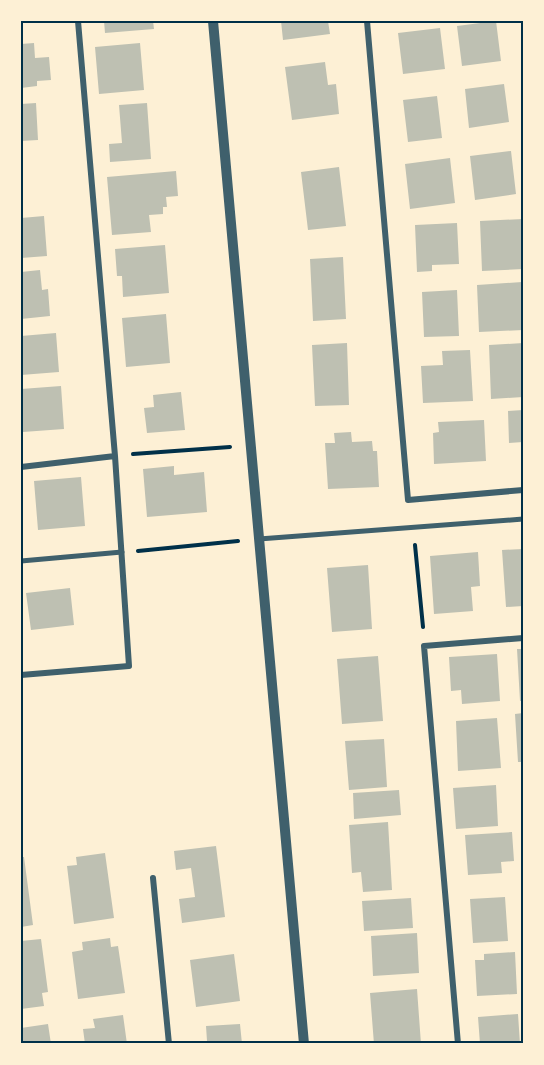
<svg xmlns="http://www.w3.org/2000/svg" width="544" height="1065" viewBox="0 0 544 1065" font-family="Inter,sans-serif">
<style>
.building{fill:#bec0b2}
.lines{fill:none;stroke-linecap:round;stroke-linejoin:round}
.path{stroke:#003049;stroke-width:4}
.pedestrian{stroke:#3f606c;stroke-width:5}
.minor{stroke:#3f606c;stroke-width:6}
.tertiary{stroke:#3f606c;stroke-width:10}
.neatline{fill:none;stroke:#003049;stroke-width:2}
</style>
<rect width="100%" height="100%" fill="#fdf0d5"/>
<!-- building -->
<path class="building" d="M104,21H153L154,29L105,33Z
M281,21H328L330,34L283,40Z
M496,21L501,61L462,66L457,26Z
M440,28L445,69L403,74L398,33Z
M34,43L35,58L49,57L51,80L37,81V86L21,88V44Z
M140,43L144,90L99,94L95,47Z
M325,62L328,85L336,84L339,114L292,120L285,67Z
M504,84L509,122L469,128L465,89Z
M437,96L442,138L408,142L403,100Z
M36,103L38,140L21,141V104Z
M147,103L151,159L110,162L109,144L122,143L119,105Z
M511,151L516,194L475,200L470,156Z
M450,158L455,203L410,209L405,164Z
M339,167L346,226L308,230L301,172Z
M176,171L178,196L166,197L167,207H163V214L149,215L151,232L112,235L107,177Z
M44,216L47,256L21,258V218Z
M523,219V269L482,271L480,221Z
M457,223L459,264L432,265V271L417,272L415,225Z
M165,245L169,293L123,297L122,276H117L115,249Z
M343,257L346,319L313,321L310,259Z
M40,270L42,290L48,289L50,316L21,319V272Z
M522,282L523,330L479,332L477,285Z
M457,290L459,336L424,337L422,292Z
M166,314L170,363L126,367L122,318Z
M56,333L59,372L21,375V336Z
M347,343L349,405L315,406L312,345Z
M523,343V397L491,399L489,345Z
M470,350L473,401L423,403L421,366L443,365L442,351Z
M61,386L64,429L23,432L21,389Z
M181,392L185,430L147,433L144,408L154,407L153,395Z
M523,410V442L509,443L508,411Z
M484,420L486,461L434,464L433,433L439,432L438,422Z
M351,432L352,442L372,441L373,451H377L379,487L328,489L325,443H335L334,433Z
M174,466V475L204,472L207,512L147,517L143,469Z
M81,477L85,526L38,530L34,481Z
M523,549V606L506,607L502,550Z
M478,552L480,586L471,587L473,611L434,614L430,556Z
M368,565L372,629L332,632L327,568Z
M70,588L74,625L31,630L26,593Z
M517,649H523V701H520Z
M497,654L500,701L462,704L461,690L451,691L449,657Z
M378,656L383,721L342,724L337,659Z
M523,713V762H518L515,714Z
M497,718L501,768L458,771L456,721Z
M384,739L387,787L349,790L345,741Z
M496,785L498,826L456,829L453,788Z
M399,790L401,815L354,819L353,793Z
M388,822L392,890L363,892L361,872L352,873L349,825Z
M512,832L514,861L501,862L502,873L468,875L465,835Z
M216,846L225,917L182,923L179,899L195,897L191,868L176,870L174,851Z
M105,853L114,918L74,924L67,866L77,865L76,857Z
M21,857H24L33,925L21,927Z
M505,897L508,941L473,943L470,899Z
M411,898L413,928L364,931L362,901Z
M417,933L419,973L373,976L371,936Z
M110,938L111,947L118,946L125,993L78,999L72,952L83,950L82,942Z
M41,939L48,992L42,993L44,1006L21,1009V941Z
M515,952L517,994L477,996L475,960H484V954Z
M234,954L240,1001L196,1007L190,960Z
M417,989L421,1044H374L370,993Z
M518,1014L520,1044H480L478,1017Z
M123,1015L127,1044H85L83,1029L95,1028L93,1019Z
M48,1024L51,1044H21V1028Z
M240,1024L242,1044H200V1041H207L206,1026Z"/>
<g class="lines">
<!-- path -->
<path class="path" d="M133,454L230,447
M415,545L423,627
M138,551L238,541"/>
<!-- pedestrian -->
<path class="pedestrian" d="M259,539L523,519
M21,561L122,552"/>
<!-- minor -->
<path class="minor" d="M367,21L408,500L523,490
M21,467L115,456
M21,675L129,666L115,456L78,21
M153,878L169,1044
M458,1044L424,646L523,638"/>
<!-- tertiary -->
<path class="tertiary" d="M213,21L304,1044"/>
</g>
<!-- border -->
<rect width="544" height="1065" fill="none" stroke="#fdf0d5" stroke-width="45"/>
<rect x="22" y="22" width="500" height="1020" class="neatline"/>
</svg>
